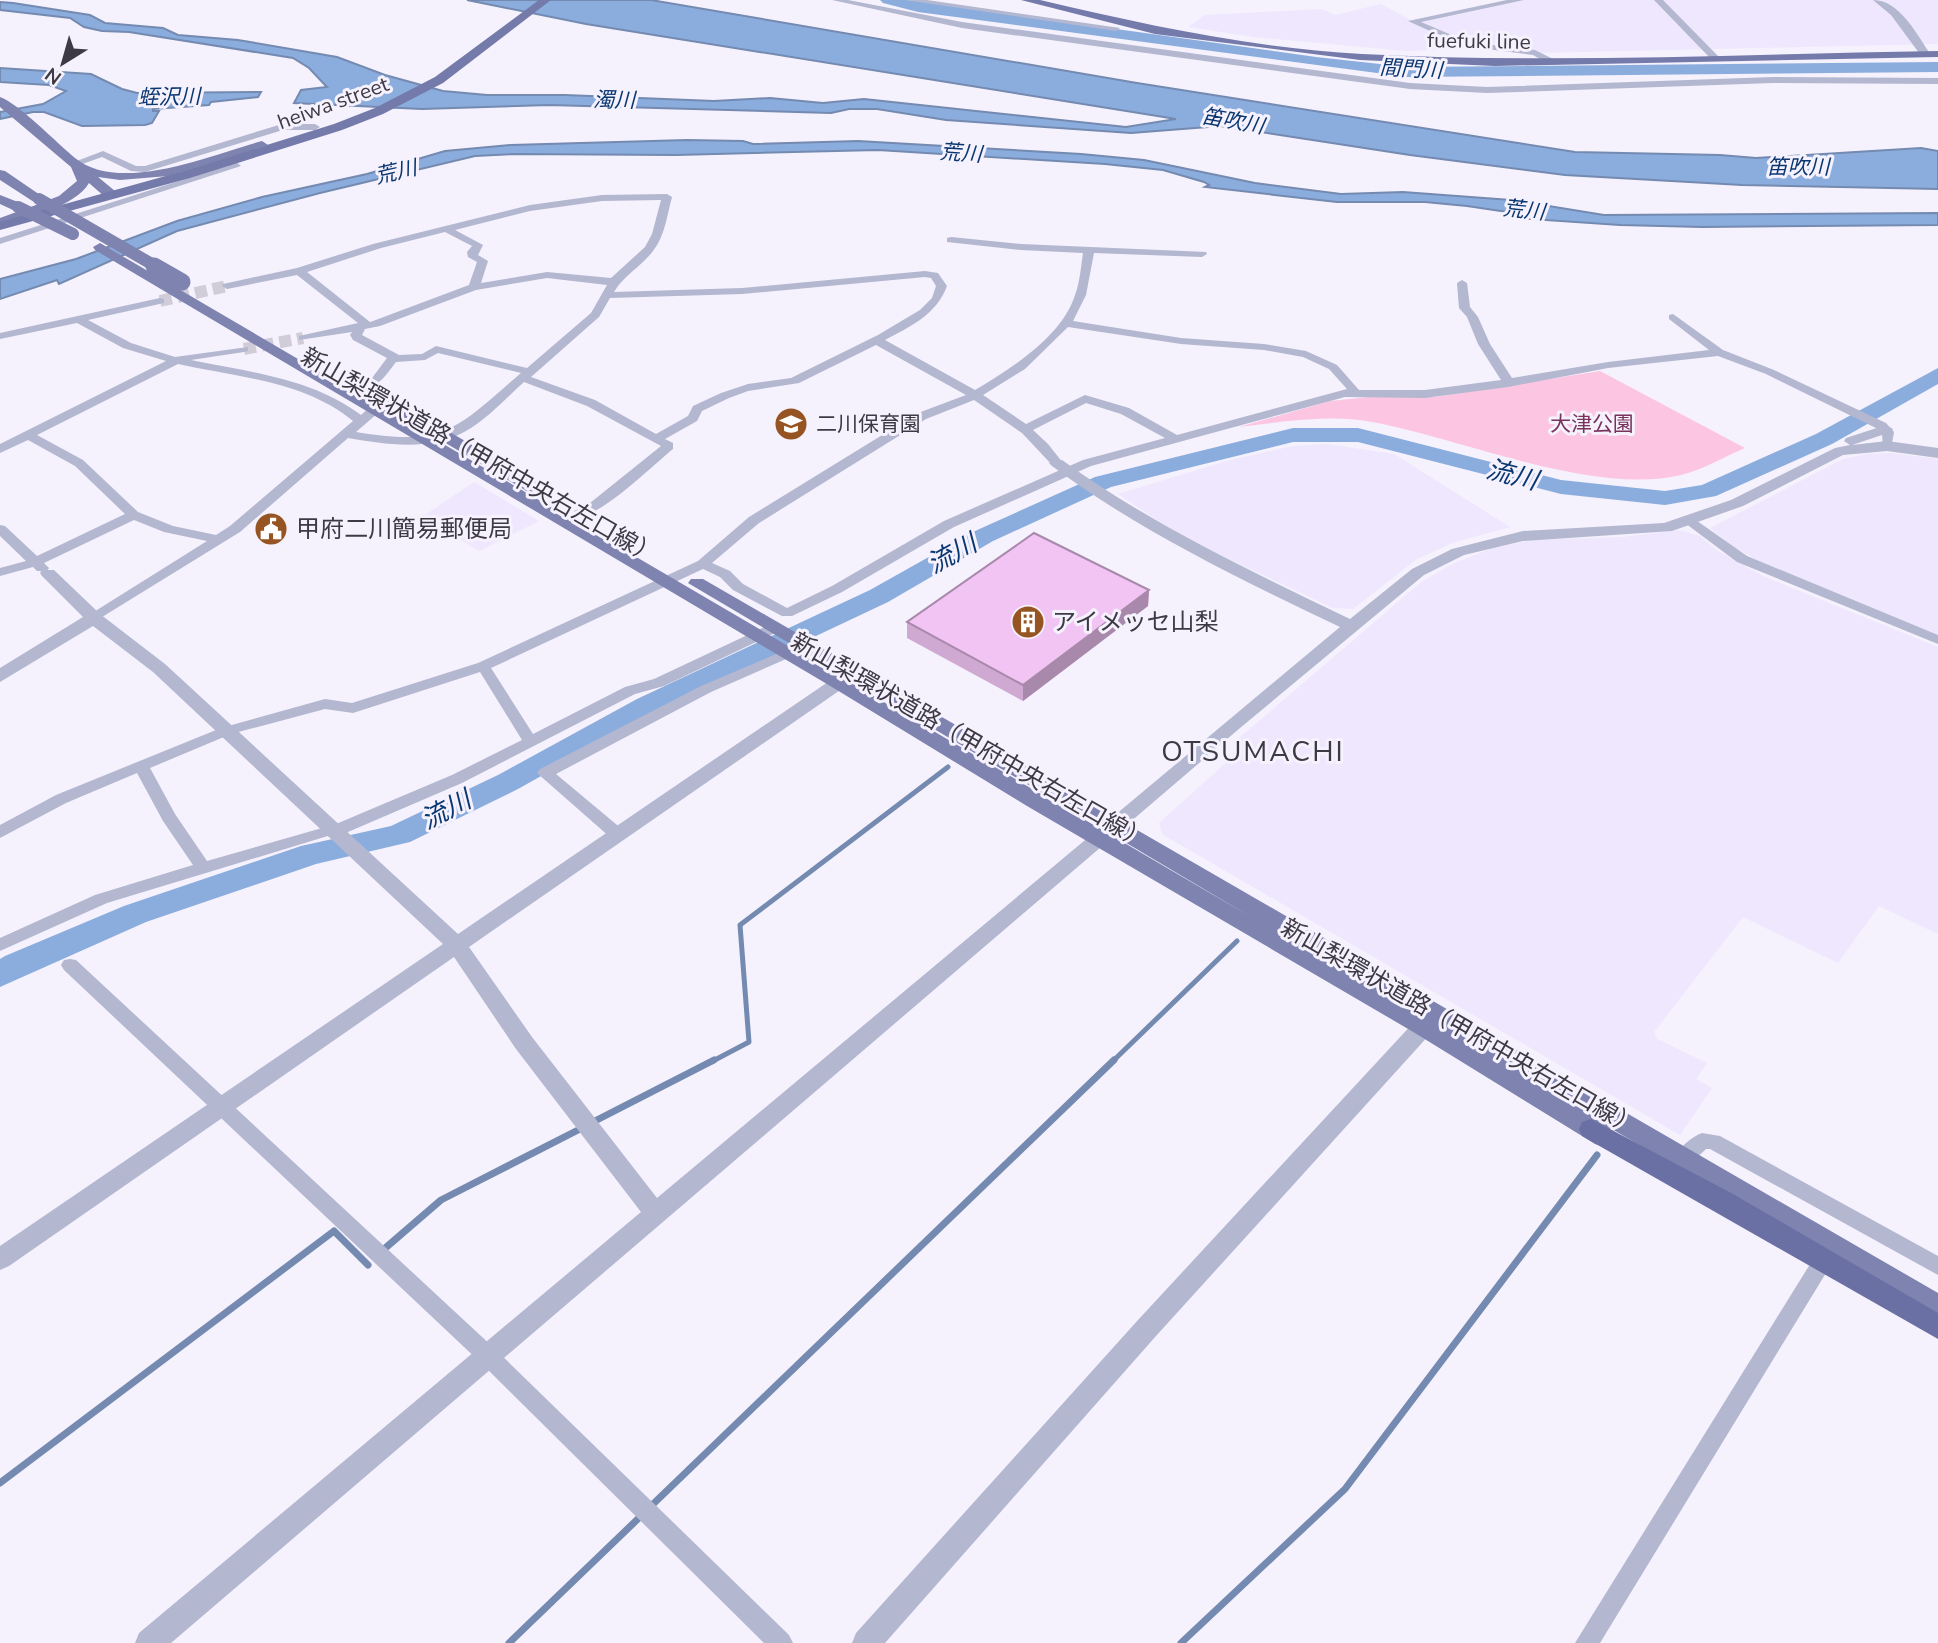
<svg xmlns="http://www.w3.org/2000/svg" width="1938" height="1643" viewBox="0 0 1938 1643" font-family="'Nunito Sans','Noto Sans JP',sans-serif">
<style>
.built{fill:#efe7fd}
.green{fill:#fcc6e2}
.water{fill:#8badde;stroke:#748ab0;stroke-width:2}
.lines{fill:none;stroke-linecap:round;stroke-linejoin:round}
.stream-far1{stroke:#748ab0;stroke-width:5}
.stream{stroke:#748ab0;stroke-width:7}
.river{fill:#8badde;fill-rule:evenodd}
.minor-tunnel{stroke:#d0ccd8;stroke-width:12;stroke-dasharray:12 6;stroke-linecap:butt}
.minor{fill:#b3b7d0;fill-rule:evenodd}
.tertiary{fill:#b3b7d0;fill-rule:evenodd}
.primary{fill:#7e83b0;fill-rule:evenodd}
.trunk{fill:#747aaa;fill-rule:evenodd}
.motorway{fill:#6b70a4;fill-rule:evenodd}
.primary-bridge-far1{stroke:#7e83b0;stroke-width:12}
.primary-bridge{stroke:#7e83b0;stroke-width:17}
.wall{fill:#cfa9d2}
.shaded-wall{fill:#a989ab}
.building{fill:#f1c4f4;stroke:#a989ab;stroke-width:2}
.labels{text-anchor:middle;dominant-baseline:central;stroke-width:6;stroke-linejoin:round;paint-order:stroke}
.far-street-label{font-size:21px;fill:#3e3a45;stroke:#f5f1fd}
.far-water-label{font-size:21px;font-style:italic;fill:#0b3771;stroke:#f5f1fd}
.far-poi-label{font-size:21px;fill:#3e3a45;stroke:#f5f1fd;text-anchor:start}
.far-park-label{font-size:21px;fill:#79325c;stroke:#f5f1fd}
.street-label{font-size:24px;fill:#3e3a45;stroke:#f5f1fd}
.poi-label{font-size:24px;fill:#3e3a45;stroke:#f5f1fd;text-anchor:start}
.water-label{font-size:26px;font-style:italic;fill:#0b3771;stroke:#f5f1fd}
.quarter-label{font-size:28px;letter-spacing:2px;fill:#3e3a45;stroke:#f5f1fd}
</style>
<rect width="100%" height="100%" fill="#f5f1fd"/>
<!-- built -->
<path class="built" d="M1520,0H1938V44L1535,53L1482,48L1406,51L1254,37L1188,27L1205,15L1321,9L1335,15L1381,4L1412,21Z
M1327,444L1394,454L1510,527L1452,543L1417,559L1353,609L1333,608L1184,538L1118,494L1230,460L1293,446Z
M1891,453L1938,459V635L1764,564L1732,546L1710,528L1843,459L1866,454Z
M474,482L539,521L479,551L422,517Z
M1679,530L1700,536L1718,551L1765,577L1938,647V934L1879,906L1838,963L1743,917L1654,1032L1657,1039L1707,1063L1696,1079L1712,1088L1680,1135L1162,834L1159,823L1230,759L1239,738L1420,583L1452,564L1493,548L1533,540L1622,537Z"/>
<!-- green -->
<path class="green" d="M1600,371L1745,448C1724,457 1702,470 1681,475C1594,496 1460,438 1372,422C1327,414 1283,422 1239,427L1330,401L1369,397H1435Z"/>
<!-- water -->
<path class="water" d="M467,0H651L1137,83L1575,152L1720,155L1756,158L1921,148L1938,151V189L1742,185L1565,175L1410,155L1221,126L1131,133L946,120L877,109H849L831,113L549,105L422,109L294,103L301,90L327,87L309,68L293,58L129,32L102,31L84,27L70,18L0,10V2L13,3L90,15L105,23L163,28L178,35L238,40L337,57L385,75L443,91L487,95H565L714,101L770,98L823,103L864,99L1126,127L1176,119L586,24Z
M0,68L91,74L122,89L137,93L261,92L258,97L211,102L209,105L153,109V111H159L152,123L145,125L82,126L44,112H33L0,119V112L43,104L66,91L49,85L0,82Z
M687,140L743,141L753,144L858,141L1081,154L1144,160L1255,183L1341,194L1403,192L1511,200L1604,215L1938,213V225L1702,227L1620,225L1530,219L1534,216L1467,206L1425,202H1337L1205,187L1209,185L1204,182L1163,170L1105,164L878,150L676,155L513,154L475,156L320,193L177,231L59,284L57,280L0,299V279L76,259L177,221L262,197L367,174L445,151L511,145Z"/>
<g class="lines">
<!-- stream-far1 -->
<path class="stream-far1" d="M711,1062L749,1042L740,925L948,767
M1112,1062L1237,941"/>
<!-- stream -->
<path class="stream" d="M591,1123L714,1060
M383,1250L441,1200L582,1128
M0,1483L334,1231L368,1265
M650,1507L1114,1060
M509,1643L643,1514
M1181,1643L1345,1489L1597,1155"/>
<!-- river -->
<path class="river" d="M880,0H908L1316,57L1407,67L1938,62V72L1407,77L918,12L883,3Z
M1938,368V384L1832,444L1716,496L1665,505L1561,494L1358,442H1293L1111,487L993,541L888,602L657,711L518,789L410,842L316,864L146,922L0,987V959L5,956L124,906L301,846L391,826L498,775L637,699L870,590L975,531L1095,477L1293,428H1358L1561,480L1665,491L1702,485L1816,434Z"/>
<!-- minor-tunnel -->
<path class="minor-tunnel" d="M160,301L227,286
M244,349L303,338"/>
<!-- minor -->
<path class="minor" d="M832,0H848L962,22L1410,83L1487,87L1773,77L1938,78V84L1773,83L1487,93L1410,89L962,28Z
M905,0H927L1120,28L1116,31Z
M1507,0H1524L1421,22L1468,42L1535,50L1553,59V63H1547L1533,55L1463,46L1408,21Z
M1654,0H1663L1718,56V60H1712Z
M282,124H315L320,127L315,130H283L145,172L131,171L102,157L74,167L69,164L103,151L136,166H145Z
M227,159H233L241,166L0,244V238L229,165L225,161Z
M667,194L672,197C667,215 665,236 653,251C642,266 624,275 614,292L742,288L925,271L938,273L947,286C937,314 910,327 885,340L975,390C1010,369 1062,337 1075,295C1080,282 1081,266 1083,253L1021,250L947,242V238L951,237L1021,244L1206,252L1207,254L1202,257L1094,253L1086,295L1073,321L1181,338L1264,344L1306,351L1337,365L1359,390H1425L1501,380L1478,344L1467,317L1459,308L1457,283L1462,280L1467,283L1470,307L1478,317L1490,344L1512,378L1608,362L1709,350L1669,319V315L1673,314L1723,350L1774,370L1886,423L1894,432L1891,449H1883L1882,433L1878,429L1766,374L1718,356L1608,368L1508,387L1425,398L1345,397L1091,466L954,527L842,592L792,616H782L733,590L720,577L703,569L491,668L533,734L625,687L654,679L769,625H779L781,628L779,631L664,686L635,694L462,783L341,835H331L107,903L0,951V938L95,895L193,865L163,821L137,773L66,803L0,838V825L56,795L221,728L325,699L352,703L478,663L698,561L749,517L918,413L966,395L876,345L799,383L748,391L729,398L702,411L697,421L665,439L673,443V449C654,464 597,521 574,517V511L590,503L661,446L587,406L524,382C507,397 490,416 471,428C434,452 389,445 348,438L240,532L94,622L87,618L89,615L207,541L164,532L134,520L44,563L49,568L47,571H37L33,567L0,576V568L26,561L0,536V525L5,526L37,556L125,514L75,466L28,440L0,453V444L166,361L123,348L77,323L0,339V333L160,298L164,299V303L88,320L131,343L175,357L248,347V351L244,352L191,360C249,372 312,378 361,415L370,407H378V413L356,432C446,447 456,429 521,373L438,353L425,360L396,362C386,375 376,391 359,389V385L372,378L387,358L353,340L350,335L352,332L299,340V336L358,323L297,275L227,289L222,286L223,284L297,268L373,244L530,205L602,195ZM661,200L652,234L645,247L611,278L547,272L481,283L488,261L478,255L483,245L455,230L530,211L602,201ZM445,232L472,246L467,252L468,257L477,262L469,285L373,321L370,322L307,272L381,248ZM925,277L931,278L936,286L932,298L920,310L878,335L791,378L748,384L721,393L693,406L688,416L656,434L595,400L531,377L599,317L610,298L742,294ZM547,278L607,285L591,313L527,368L436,346L422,354L399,355L362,335L365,329L380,326L476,290ZM1068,327L1181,344L1264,350L1303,357L1329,369L1347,389L1177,435L1129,408L1085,395L1026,424L983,395L1025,369ZM178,364C237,377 305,381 353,421L230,526L216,535L173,526L138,512L83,460L37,435ZM974,400L1022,433L1053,466L1057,467L1063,463L1048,444L1033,430L1086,403L1121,414L1165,438L1083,460L944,521L832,586L787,608L743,584L730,571L712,563L759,523L926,419ZM480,672L522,740L452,775L336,824L207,861L175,814L150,768L231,734L325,709L353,713Z
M1690,516L1747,556L1938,635V644L1737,562L1685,523L1684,520Z
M788,649L793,650L795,653L793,656L711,692L556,774L623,830L625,834L623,838H611L537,773L540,769L701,686Z
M70,959L76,960L495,1349L789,1635L793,1643H764L481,1363L64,970L61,965L64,960Z
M1702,1133L1720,1136L1938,1256V1275L1710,1149H1706C1697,1157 1689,1168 1676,1164L1674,1158C1679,1148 1691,1137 1702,1133Z
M1819,1258L1826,1261L1829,1267L1826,1273L1600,1643H1575L1812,1261Z"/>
<!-- tertiary -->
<path class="tertiary" d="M1873,0C1900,0 1917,35 1931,55L1930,57H1922L1891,15Z
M1886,425L1893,429L1891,432L1852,445L1887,441L1938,448V458L1887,451L1843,455L1743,506L1672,531L1523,541L1464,555L1424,575L1240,728L171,1643H135L139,1633L641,1212L516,1049L454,957L9,1266L0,1270V1246L443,944L153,672L93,626L0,682V668L83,617L42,576L40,573L42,570H54L100,614L165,664L458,934L847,669H859L862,673L859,677L469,947L532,1037L657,1198L1340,627C1240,579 1141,532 1052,466L1049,463L1052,460H1062C1152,525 1251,571 1350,619L1412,569L1452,549L1523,531L1664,523L1731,500L1835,448L1850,445L1844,441L1846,438Z
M1423,1019L1431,1021L1434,1027L1431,1033L1156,1336L885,1643H852L856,1633L1138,1320L1415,1021Z"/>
<!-- primary -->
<path class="primary" d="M0,97C18,103 58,144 75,158C120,195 213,154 262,141L268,145L168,176L120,180L98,177L115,191V197H105L89,183C77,205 24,221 0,227V218L22,210H13L0,204V195L23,204V210L59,196L77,181L71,167L0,107Z
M0,170L5,171L46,199L39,203L34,202L0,180Z
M100,243L1251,917L688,583L691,579H703L1938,1293V1319L1605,1125L1613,1130L1616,1137L1613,1144L1604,1147L1595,1144L1415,1033L1027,806L832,687L95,250L93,247Z
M359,380L552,491L555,495L552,499H540L353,388L351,385L353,382Z"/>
<!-- trunk -->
<path class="trunk" d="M539,0H551L443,83L383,114L342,130L190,178L0,230V222L180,172L334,124L375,108L435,77Z
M1021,0H1040C1146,25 1253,48 1362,54C1554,64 1746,54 1938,51V57L1495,66L1360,60L1155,34Z"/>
<!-- motorway -->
<path class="motorway" d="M1591,1119L1733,1194L1938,1313V1339L1582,1136L1579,1129L1582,1122Z"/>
<!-- primary-bridge-far1 -->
<path class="primary-bridge-far1" d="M39,199L157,267
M18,207L73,234"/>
<!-- primary-bridge -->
<path class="primary-bridge" d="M154,266L182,282"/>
</g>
<!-- wall -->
<path class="wall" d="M1149,590L1148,606L1023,701L907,638V622Z"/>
<!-- shaded-wall -->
<path class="shaded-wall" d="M1149,590L1148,606L1023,701V685Z"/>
<!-- building -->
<path class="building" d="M1034,533L1149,590L1023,685L907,622Z"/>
<!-- icons -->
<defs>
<symbol id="school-disc" viewBox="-11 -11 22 22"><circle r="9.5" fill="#975423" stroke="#f5f1fd"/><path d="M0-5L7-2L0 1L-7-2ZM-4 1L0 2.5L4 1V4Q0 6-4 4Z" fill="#fff"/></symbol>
<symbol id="civic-disc" viewBox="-11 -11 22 22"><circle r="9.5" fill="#975423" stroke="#f5f1fd"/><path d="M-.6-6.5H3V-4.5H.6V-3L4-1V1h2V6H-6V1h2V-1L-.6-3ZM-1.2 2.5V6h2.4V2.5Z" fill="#fff"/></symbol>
<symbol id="building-disc" viewBox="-11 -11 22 22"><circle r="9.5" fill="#975423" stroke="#f5f1fd"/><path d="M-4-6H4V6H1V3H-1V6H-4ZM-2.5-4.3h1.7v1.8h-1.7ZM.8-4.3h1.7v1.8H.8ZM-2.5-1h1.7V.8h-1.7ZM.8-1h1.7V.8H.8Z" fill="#fff"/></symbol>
</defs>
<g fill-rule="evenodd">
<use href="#school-disc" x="772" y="405" width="38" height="38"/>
<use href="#civic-disc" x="252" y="510" width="38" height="38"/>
<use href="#building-disc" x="1009" y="603" width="38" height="38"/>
</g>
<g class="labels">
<!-- far-street labels -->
<g class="far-street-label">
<text transform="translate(1479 41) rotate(1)">fuefuki line</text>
<text transform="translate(333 103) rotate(-20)">heiwa street</text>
</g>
<!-- far-water labels -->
<g class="far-water-label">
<text transform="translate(1411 69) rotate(3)">間門川</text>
<text transform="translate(169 97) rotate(-1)">蛭沢川</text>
<text transform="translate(614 100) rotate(1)">濁川</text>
<text transform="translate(1233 121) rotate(10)">笛吹川</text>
<text transform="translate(961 153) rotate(4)">荒川</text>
<text x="1798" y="167">笛吹川</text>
<text transform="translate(396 172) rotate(-13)">荒川</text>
<text transform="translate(1524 210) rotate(6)">荒川</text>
</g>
<!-- far-poi labels -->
<g class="far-poi-label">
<text x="816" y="424">二川保育園</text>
</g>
<!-- far-park labels -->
<g class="far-park-label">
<text x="1592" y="424">大津公園</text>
</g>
<!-- street labels -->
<g class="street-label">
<text transform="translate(480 456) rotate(30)">新山梨環状道路（甲府中央右左口線）</text>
<text transform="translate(970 741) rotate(30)">新山梨環状道路（甲府中央右左口線）</text>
<text transform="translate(1460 1027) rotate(30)">新山梨環状道路（甲府中央右左口線）</text>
</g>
<!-- poi labels -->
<g class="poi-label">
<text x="296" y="529">甲府二川簡易郵便局</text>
<text x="1052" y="622">アイメッセ山梨</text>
</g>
<!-- water labels -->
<g class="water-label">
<text transform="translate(1512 475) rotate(14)">流川</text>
<text transform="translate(952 554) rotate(-29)">流川</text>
<text transform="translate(446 810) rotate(-28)">流川</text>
</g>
<!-- quarter labels -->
<g class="quarter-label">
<text x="1253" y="752">OTSUMACHI</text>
</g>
</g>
<!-- north arrow -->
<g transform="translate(63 63) rotate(217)" stroke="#f5f1fd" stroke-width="5" paint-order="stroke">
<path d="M0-5L12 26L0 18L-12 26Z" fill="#3e3a45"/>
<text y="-10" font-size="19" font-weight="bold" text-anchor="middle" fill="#3e3a45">N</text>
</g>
</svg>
